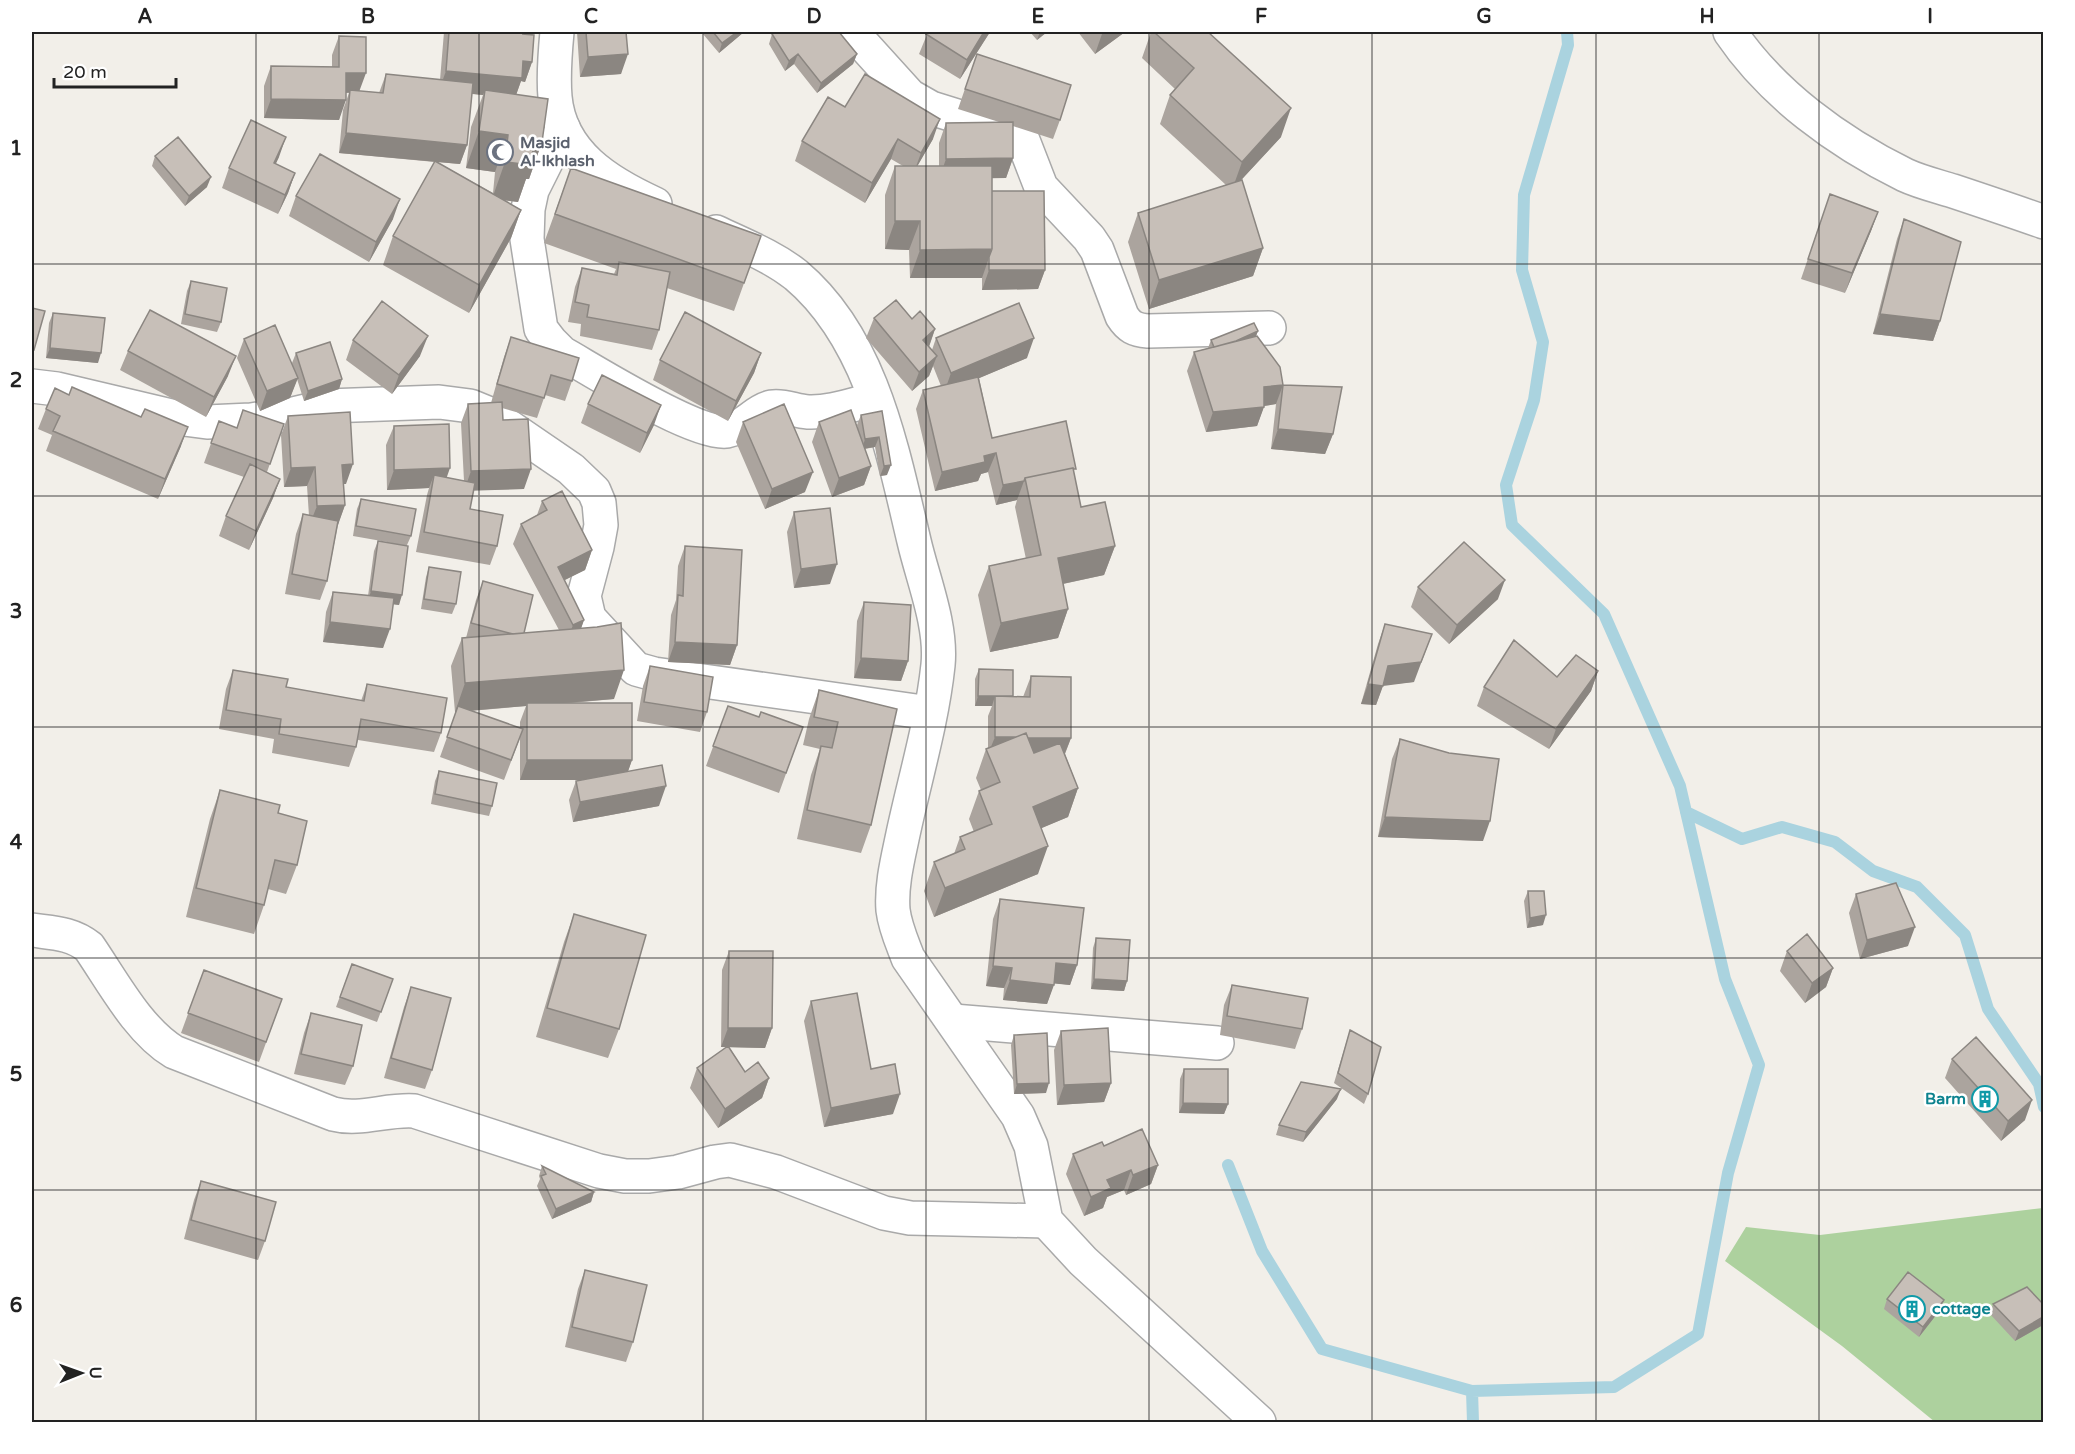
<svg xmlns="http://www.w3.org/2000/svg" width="2075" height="1454" viewBox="0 0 2075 1454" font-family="'Varela Round',sans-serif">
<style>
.forest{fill:#add19e}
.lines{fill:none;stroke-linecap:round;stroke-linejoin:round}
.stream{stroke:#aad3df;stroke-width:12}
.minor-casing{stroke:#a9a9a9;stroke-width:36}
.tertiary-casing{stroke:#a9a9a9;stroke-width:36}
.minor{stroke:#fff;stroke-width:33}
.tertiary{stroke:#fff;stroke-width:33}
.wall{fill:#aba49e;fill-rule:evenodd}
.shaded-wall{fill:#8b8681}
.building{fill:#c7bfb8;stroke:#8b8681;stroke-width:1.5}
.grid{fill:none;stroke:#222;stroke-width:1.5;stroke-opacity:0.55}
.labels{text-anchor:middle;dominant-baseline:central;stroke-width:5;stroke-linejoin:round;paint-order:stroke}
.worship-label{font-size:16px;font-weight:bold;fill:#5b616d;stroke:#fff;text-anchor:start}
.culture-label{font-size:16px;font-weight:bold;fill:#0d838f;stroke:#fff;text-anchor:end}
.neatline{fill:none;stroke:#222;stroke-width:2}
.grid-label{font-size:20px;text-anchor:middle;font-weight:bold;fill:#222}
</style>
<rect width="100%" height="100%" fill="#f2efe9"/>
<!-- forest -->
<path class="forest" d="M2043,1208V1422H1935L1842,1346L1725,1261L1746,1227L1820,1235Z"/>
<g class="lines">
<!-- stream -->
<path class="stream" d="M1686,812L1742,839L1782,827L1835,842L1873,871L1917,887L1965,935L1988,1009L2039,1084L2044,1107
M1228,1165L1262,1251L1322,1349L1472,1391
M1473,1422L1472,1391L1614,1387L1698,1334L1728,1173L1759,1065L1725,979L1680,786L1604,614L1512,525L1506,485L1534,400L1543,342L1522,270L1524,195L1568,45L1567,32"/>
<defs>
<path id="minor" d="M852,32L910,96L931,108L1018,135L1022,138L1041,187L1089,238L1097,250L1122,316C1129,327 1135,330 1148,331L1269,328
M1730,32C1772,94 1838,142 1905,175C1920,182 1937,186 1953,191C1983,201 2013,211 2044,222
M563,128L532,190L528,209L527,239L541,329L551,342L562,353C594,371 696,436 727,431C744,428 756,410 772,407C784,405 795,411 808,412C830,413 854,404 875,399
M32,386L57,389L184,419L207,422L251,420L293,414L327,406L439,402L470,406L492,415L571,469L594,491L599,503L601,525L597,547L584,596L589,618L636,669L654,674L930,713
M32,930C53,933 72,933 89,947C113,982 138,1030 174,1052L333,1114C360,1121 387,1109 414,1111L599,1171L625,1176H649L678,1172L715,1162L730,1160L776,1172L884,1213L910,1218L1046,1221
M953,1021L1217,1043"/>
<path id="tertiary" d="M557,32C555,53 553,75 555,97C560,154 609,183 655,204
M716,232C743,245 772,256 796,275C872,339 892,449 914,541C923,580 942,625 938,665C932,722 915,778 903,834C898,858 891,885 893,910C895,927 902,942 908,958L1018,1116L1031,1146L1046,1221L1083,1261L1259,1422"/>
</defs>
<!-- minor casing -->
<use href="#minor" class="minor-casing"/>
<!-- tertiary casing -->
<use href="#tertiary" class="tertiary-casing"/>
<!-- minor -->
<use href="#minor" class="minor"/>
<!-- tertiary -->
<use href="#tertiary" class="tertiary"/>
</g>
<!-- wall -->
<path class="wall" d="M444,32H524L523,34L532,62L525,82L521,81L516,95L542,142L529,179H526L518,202L505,200L521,210L511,238L469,313L383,265L393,236L435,162L339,153L343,110L349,93H346L339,120L264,118V86L271,66L332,67V55L339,36L359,91L379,93L386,74L440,80ZM472,94L483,95L471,127L466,168L495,172L493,193L437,162L460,164L467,145Z
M577,32H626L621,74L580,77Z
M704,32H744L719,53L703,34Z
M928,32H990L960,79L919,54Z
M1030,32H1047L1037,40Z
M1078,32H1125L1095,54Z
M1151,32H1208L1281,137L1240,181L1263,248L1253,276L1149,309L1128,242L1138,213L1226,185L1160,124L1170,95L1175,89L1142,58Z
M772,34L857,54L853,64L817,93L794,64L785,71L769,44Z
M977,54L1060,120L1053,139L1013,126V158L1006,178H992V191L1045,270L1038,289L982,290V277L910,278L909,250L885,249V195L895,166H903L891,159L865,203L795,161L802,141L845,107L933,139L917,166H939V143L946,123L999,122L958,109Z
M155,156L207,187L185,206L152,166Z
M279,157L275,164L295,173L288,193L278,214L222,188L229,168Z
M571,168L761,236L734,311L667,288L659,330L652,350L580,336L581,324L568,322L575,287L582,268L614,274L616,269L544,243Z
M1830,194L1878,212L1871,231L1845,293L1801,279Z
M296,196L393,219L369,262L289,216Z
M1904,219L1940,321L1933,341L1873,334L1897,239Z
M191,281L221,322L217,332L181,324L187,291Z
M53,313L98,363L46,358L49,323Z
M874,318L935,329L929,347L932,350L936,338L1027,358L979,378L992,438L1074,473L1081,507L1115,546L1104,575L1063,584L1068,609L1058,638L990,652L978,595L989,566L1026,559L1015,507L1017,500L996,505L988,472L981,474L978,481L935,491L916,409L923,390L941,386L933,366L929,376L912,391L866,338Z
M1258,331L1256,336L1283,385L1333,434L1325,454L1271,449L1276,404L1264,406L1257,426L1206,432L1187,371L1194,352L1208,348L1211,340Z
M511,337L572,381L565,401L545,395L537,418L502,408L503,420L524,489L474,490L470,509L497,546L490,565L416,552L427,495L429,488L387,490L386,445L394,426L447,478L464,481L461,423L468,404L491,403L504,357Z
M244,339L293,368L292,363L296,353L342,379L339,389L304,401L297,379L290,398L260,411L237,358Z
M353,340L420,356L392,394L346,360Z
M128,351L228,376L206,417L120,370Z
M761,353L754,373L728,421L653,380L660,360Z
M69,395L141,417L181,446L158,499L46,451L52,435L38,429L46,409Z
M588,404L654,425L640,453L581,423Z
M882,411L887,475L880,476L875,447L865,449L871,466L864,485L832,497L812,442L819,422L858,429L857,425L861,415Z
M288,416L346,484H343L345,505L338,524L327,581L320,600L285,594L296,534L303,514L309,516L307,486L284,487L281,435Z
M219,421L237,428L284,424L267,472L280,479L273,498L249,550L219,536L226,516L244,477L204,463Z
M743,422L805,492L765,509L736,442Z
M361,499L411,536L407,545L399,605L393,604L383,648L323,642L326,612L333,592L368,596L374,551L378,541L393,543L353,536L357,509Z
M542,501L592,550L585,570L564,580L584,620L581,628L614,699L571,703L632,760L628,771L659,806L573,822L569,800L576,781L580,780H520V738L504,780L440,757L456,712H455L451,666L462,638H466L476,600L483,581L524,633L559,630L513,544L521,524L537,515ZM526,706L520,722V728L470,711Z
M794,512L830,584L794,588L787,532Z
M685,546L737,645L730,665L668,662L671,615L676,600L678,566Z
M429,567L456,604L452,614L421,609L426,577Z
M1418,587L1498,599L1449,644L1411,607Z
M864,602L908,661L901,681L854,678L857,621Z
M1385,624L1414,682L1383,685L1376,705L1361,704L1378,644Z
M650,666L707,712L700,732L637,721L643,686Z
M979,669L1013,696V697H1023L1031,676L1071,738L1065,754L1078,788L1068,817L1041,828L1038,874L934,917L924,891L934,862L954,854L960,837L974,832L969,819L979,791L981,790L976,778L986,749H988V716L992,706H975V679Z
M233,670L286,687L361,701L367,684L441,733L434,752L358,740L356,747L349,767L272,753L274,739L219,729L226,689Z
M1598,671L1591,691L1549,749L1477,706L1484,687Z
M819,690L897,709L871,825L861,853L797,839L811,775L820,749L803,745L809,719Z
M728,706L759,717L803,727L779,793L706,766Z
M1400,739L1449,753L1483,841L1378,837L1392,759Z
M439,771L492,806L489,816L431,804L435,781Z
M220,790L278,813L297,865L286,894L268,889L264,905L254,934L186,917L210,819Z
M1528,891L1543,925L1527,928L1524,901Z
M1856,894L1908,946L1860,959L1849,913Z
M1000,899L1077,965L1070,985L1054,983L1047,1004L1003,1000L1004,988L986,986L993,919Z
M574,914L619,1029L608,1058L536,1037L564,942Z
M1096,938L1127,981L1124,991L1091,989L1093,948Z
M729,951L772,1028L765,1048L729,1047L745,1072L769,1078L762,1098L718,1128L690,1088L697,1068L727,1047H721L722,970Z
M1787,951L1833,968L1826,987L1805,1003L1780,971Z
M352,964L393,979L377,1022L336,1007Z
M204,970L282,999L259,1062L181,1033Z
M1232,985L1302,1029L1295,1049L1220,1035L1224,1005Z
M411,987L432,1070L425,1089L384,1078L404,1007Z
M811,1001L871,1069L893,1114L824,1127L804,1021Z
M311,1013L353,1066L345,1085L294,1074L304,1033Z
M1350,1030L1368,1094L1364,1104L1334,1083Z
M1061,1031L1111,1083L1104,1102L1057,1105L1054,1050Z
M1014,1035L1046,1093L1014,1094L1011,1045Z
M1952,1059L2025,1120L2001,1141L1945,1078Z
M1184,1069L1228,1104L1224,1114L1179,1113L1180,1079Z
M1337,1099L1303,1142L1276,1135L1279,1125Z
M1104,1146L1158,1165L1151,1184L1126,1195L1124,1190L1107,1197L1103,1208L1084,1216L1066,1174L1073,1154Z
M542,1166L594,1192L591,1202L552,1219L537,1186L540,1179L539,1176Z
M201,1181L265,1241L258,1260L184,1239L194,1200Z
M585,1270L633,1342L626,1362L565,1347L578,1289Z
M1887,1299L1944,1300L1940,1310L1919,1337L1884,1309Z
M1993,1304H2043V1325L2015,1341L1990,1314Z"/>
<!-- shaded-wall -->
<path class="shaded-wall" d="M737,32H744L719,53L722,43Z
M984,32H990L960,79L967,60Z
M1040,32H1047L1037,40Z
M1106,32H1125L1095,54L1102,34Z
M628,54L621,74L580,77L588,57Z
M798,54L794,64L785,71L789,61Z
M857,54L853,64L817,93L821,83Z
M523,61L532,62L525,82L521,81L515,98L485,90L483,95L439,90L446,71Z
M346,73H366L359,92L339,93Z
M271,99L346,100L339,120L264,118Z
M1291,108L1281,137L1232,190L1242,162Z
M940,119L933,139L914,172L921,153Z
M479,131L508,135L495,172L466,168Z
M346,133L467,145L460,164L339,153Z
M286,137L279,157L267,183L274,163Z
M898,139L891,159L865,203L872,183Z
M534,141L542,142L529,179H526L518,202L492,199L505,162Z
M1013,158L1006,178L939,179L946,159Z
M295,173L288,193L278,214L285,195Z
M211,177L207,187L185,206L189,196Z
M400,199L393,219L369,262L376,242Z
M521,210L511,238L469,313L479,285Z
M1878,212L1871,231L1845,293L1852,273Z
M895,221H920L909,250L885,249Z
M1263,248L1253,276L1149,309L1159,280Z
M992,249L982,278H910L920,250Z
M989,270H1045L1038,289L982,290Z
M1880,314L1940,321L1933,341L1873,334Z
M935,329L928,349L923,340Z
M1258,331L1254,341L1216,351Z
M428,336L420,356L392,394L399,375Z
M1034,338L1027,358L944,393L951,373Z
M50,348L101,353L98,363L46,358Z
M761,353L754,373L728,421L736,401Z
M236,356L228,376L206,417L214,397Z
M937,356L929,376L912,391L919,372Z
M298,378L290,398L260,411L267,391Z
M342,379L339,389L304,401L308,391Z
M1283,385L1276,404L1257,407L1264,387Z
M661,405L654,425L640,453L647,433Z
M1264,407L1257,426L1206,432L1213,412Z
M188,427L181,446L158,499L165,479Z
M1278,429L1333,434L1325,454L1271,449Z
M879,437L875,447L862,449L865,439Z
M996,453L988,472L981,474L978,481L935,491L942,472L984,456Z
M353,464L346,484H335L342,465Z
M891,465L887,475L880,476L884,466Z
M871,466L864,485L832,497L839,478Z
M315,467L307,486L284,487L291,468Z
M450,468L443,488L434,475L429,488L387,490L394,470Z
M531,469L524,489L464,491L471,471Z
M813,472L805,492L765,509L772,489Z
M280,479L273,498L249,550L256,531Z
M1024,481L1017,500L996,505L1003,485Z
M345,505L338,525L309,526L317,506Z
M1115,546L1104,575L1048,587L1058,558Z
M592,550L585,570L553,586L558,567Z
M837,564L830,584L794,588L801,569Z
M1505,580L1498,599L1449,644L1457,625Z
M371,591L402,595L399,605L368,601Z
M1068,609L1058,638L990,652L1001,623Z
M584,620L577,640L566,644L573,625Z
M330,622L390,629L383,648L323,642Z
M1432,634L1414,682L1383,686L1376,705L1361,704L1368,684L1388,666Z
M675,642L737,645L730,665L668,662Z
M861,658L908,661L901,681L854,678Z
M624,670L614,699L527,706V703L526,706L455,712L465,683Z
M1598,671L1591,691L1549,749L1556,729Z
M978,696H1013L1010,706L995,696L992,706H975Z
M995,737L1071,738L1063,758L988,754Z
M527,760H632L625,780H520Z
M666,786L659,806L573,822L580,802Z
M1078,788L1068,817L1023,836L1033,807Z
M1385,817L1490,821L1483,841L1378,837Z
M1048,846L1038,874L934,917L945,888Z
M1546,915L1543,925L1527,928L1530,918Z
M1915,927L1908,946L1860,959L1867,940Z
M1056,963L1077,965L1070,985L1049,983Z
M993,966L1012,968L1004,988L986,986Z
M1833,968L1826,987L1805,1003L1812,983Z
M1094,979L1127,981L1124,991L1091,989Z
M1010,980L1054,985L1047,1004L1003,1000Z
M728,1028H772L765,1048L721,1047Z
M769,1078L762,1098L718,1128L725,1109Z
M1049,1083L1046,1093L1014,1094L1017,1084Z
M1111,1083L1104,1102L1057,1105L1064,1085Z
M1341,1089L1337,1099L1303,1142L1306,1132Z
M900,1094L893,1114L824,1127L831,1108Z
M2032,1100L2025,1120L2001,1141L2008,1121Z
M1183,1103L1228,1104L1224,1114L1179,1113Z
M1158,1165L1151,1184L1126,1195L1133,1175Z
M1131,1170L1124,1190L1107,1197L1103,1208L1084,1216L1091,1197L1107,1180Z
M594,1192L591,1202L552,1219L556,1209Z
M1944,1300L1940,1310L1919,1337L1923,1327Z
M2043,1317V1325L2015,1341L2019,1331Z"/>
<!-- building -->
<path class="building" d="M449,32H524L523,34L534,35L532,62L523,61L522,78L446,71Z
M586,32H626L628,54L588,57Z
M713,32H737L722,43Z
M776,32H839L857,54L821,83L798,54L789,61L772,34Z
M928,32H984L967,60L926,34Z
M1154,32H1208L1291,108L1242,162L1170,95L1194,68Z
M339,36L366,37V73H346V100L271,99V66L339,67Z
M977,54L1071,85L1060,120L965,89Z
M386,74L473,83L467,145L346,133L350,90L383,93Z
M865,74L940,119L921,153L898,139L872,183L802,141L828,97L845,107Z
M485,90L548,99L542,142L534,141L531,165L505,162L508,135L479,131Z
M251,120L286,137L274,163L295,173L285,195L229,168Z
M1013,122V158L946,159V123Z
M178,137L211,177L189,196L155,156Z
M320,154L400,199L376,242L296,196Z
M435,161L521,210L479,285L393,236Z
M895,166H992V249L920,250V221H895Z
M571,168L761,236L744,283L555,214Z
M1242,180L1263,248L1159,280L1138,213Z
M992,191H1044L1045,270H989V257L992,249Z
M1830,194L1878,212L1852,273L1808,259Z
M1904,219L1961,242L1940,321L1880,314Z
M619,262L670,272L659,330L587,317L589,305L575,302L582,268L617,275Z
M191,281L227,288L221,322L185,314Z
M896,300L912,319L920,311L935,329L923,340L937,356L919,372L874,318Z
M382,301L428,336L399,375L353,340Z
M1019,303L1034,338L951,373L936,338Z
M32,308L45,311L34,350L32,349Z
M150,310L236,356L214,397L128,351Z
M685,312L761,353L736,401L660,360Z
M53,313L105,318L101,353L50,348Z
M1254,323L1258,331L1236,341L1214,347L1211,340Z
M275,325L298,378L267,391L244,339Z
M1257,336L1280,367L1283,385L1264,387V407L1213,412L1194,352Z
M511,337L579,358L572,381L551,375L544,398L497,384Z
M330,342L342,379L308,391L296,353Z
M602,375L661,405L647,433L588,404Z
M978,377L992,438L1066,421L1076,469H1074L1073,468L1025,478L1024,481L1003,485L996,453L984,456L985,462L942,472L923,390Z
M1283,385L1342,387L1333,434L1278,429Z
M72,387L141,417L145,409L188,427L165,479L53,431L60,416L46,409L55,388L69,395Z
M502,402L503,420L528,419L531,469L471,471L468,404Z
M784,404L813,472L772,489L743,422Z
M243,410L284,424L270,464L211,443L219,421L237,428Z
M851,410L871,466L839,478L819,422Z
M882,411L891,465L884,466L879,437L865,439L861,415Z
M350,412L353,464L342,465L345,505L317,506L315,467L291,468L288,416Z
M449,424L450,468L394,470V426Z
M250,464L280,479L256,531L226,516Z
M1073,468L1081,507L1105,502L1115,546L1058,558L1068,609L1001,623L989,566L1041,555L1025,478Z
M434,475L475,483L470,509L503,515L497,546L424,532Z
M562,491L592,550L558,567L584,620L573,625L521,524L547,510L542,501Z
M361,499L416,509L411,536L356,526Z
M830,508L837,564L801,569L794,512Z
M303,514L338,521L327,581L292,574Z
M378,541L408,546L402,595L371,591Z
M1464,542L1505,580L1457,625L1418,587Z
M685,546L742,550L737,645L675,642L678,595L683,596Z
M429,567L461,572L456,604L424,599Z
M483,581L533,595L524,633L513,634L471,623Z
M333,592L394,598L390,629L330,622Z
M864,602L911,605L908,661L861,658Z
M621,623L624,670L465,683L462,638L597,627Z
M1385,624L1432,634L1421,662L1388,666L1383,686L1368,684Z
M1514,640L1557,677L1576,655L1598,671L1556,729L1484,687Z
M650,666L713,677L707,712L644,702Z
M979,669L1013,670V696H978Z
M233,670L288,679L286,687L364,701L367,684L447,698L441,733L361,719L356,747L279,734L281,719L226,710Z
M1031,676L1071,677V738H1028L1026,733L1016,737H995V696L1030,697Z
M819,690L897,709L871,825L807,810L821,746L832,748L838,722L814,717Z
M527,703H632V760H527Z
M458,706L523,729L511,760L447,737Z
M728,706L759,717L761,712L803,727L786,773L713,746Z
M1026,733L1034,753L1060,743L1078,788L1033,807L1048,846L945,888L934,862L965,849L960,837L992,824L979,791L1000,782L986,749Z
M1400,739L1449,753L1499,759L1490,821L1385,817Z
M662,765L666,786L580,802L576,781Z
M439,771L497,783L492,806L435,794Z
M220,790L280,805L278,813L307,821L297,865L275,860L264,905L196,888Z
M1896,883L1915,927L1867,940L1856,894Z
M1528,891H1544L1546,915L1530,918Z
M1000,899L1084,908L1077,965L1056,963L1054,985L1010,980L1012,968L993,966Z
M574,914L646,935L619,1029L547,1008Z
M1807,934L1833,968L1812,983L1787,951Z
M1096,938L1130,940L1127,981L1094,979Z
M729,951H773L772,1028H728Z
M352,964L393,979L381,1012L340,997Z
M204,970L282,999L266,1042L188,1013Z
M1232,985L1308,998L1302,1029L1227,1016Z
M411,987L451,998L432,1070L391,1058Z
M857,993L871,1069L895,1064L900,1094L831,1108L811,1001Z
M311,1013L362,1025L353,1066L301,1054Z
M1108,1028L1111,1083L1064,1085L1061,1031Z
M1350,1030L1381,1047L1368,1094L1338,1073Z
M1047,1033L1049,1083L1017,1084L1014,1035Z
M1976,1037L2032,1100L2008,1121L1952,1059Z
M728,1046L745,1072L758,1062L769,1078L725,1109L697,1068Z
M1184,1069H1228V1104L1183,1103Z
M1301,1082L1341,1089L1306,1132L1279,1125Z
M1142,1129L1158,1165L1133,1175L1131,1170L1107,1180L1111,1188L1091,1197L1073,1154L1102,1142L1104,1146Z
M542,1166L594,1192L556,1209L541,1176L546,1174Z
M201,1181L276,1202L265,1241L191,1220Z
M585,1270L647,1285L633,1342L572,1327Z
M1908,1272L1944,1300L1923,1327L1887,1299Z
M2027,1287L2043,1304V1317L2019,1331L1993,1304Z"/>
<!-- grid -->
<path class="grid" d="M256,32V1422M479,32V1422M703,32V1422M926,32V1422M1149,32V1422M1372,32V1422M1596,32V1422M1819,32V1422M32,264H2044M32,496H2044M32,727H2044M32,958H2044M32,1190H2044"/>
<!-- icons -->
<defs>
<symbol id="mosque-ring" viewBox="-11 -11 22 22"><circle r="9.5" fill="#fff" stroke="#6b7280" stroke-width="1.5"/><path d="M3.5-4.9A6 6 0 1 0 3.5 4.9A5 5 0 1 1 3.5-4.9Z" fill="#6b7280"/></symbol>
<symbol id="building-ring" viewBox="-11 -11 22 22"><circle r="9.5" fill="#fff" stroke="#0f9aa8" stroke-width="1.5"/><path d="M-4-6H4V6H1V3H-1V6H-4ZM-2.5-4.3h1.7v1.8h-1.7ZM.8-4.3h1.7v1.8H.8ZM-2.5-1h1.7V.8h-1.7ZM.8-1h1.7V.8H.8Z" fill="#0f9aa8"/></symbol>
</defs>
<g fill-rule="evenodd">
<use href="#mosque-ring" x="485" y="137" width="30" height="30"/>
<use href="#building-ring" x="1970" y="1084" width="30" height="30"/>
<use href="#building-ring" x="1897" y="1294" width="30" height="30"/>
</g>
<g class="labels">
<!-- worship labels -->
<g class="worship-label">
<text x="520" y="143">Masjid<tspan x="520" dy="18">Al-Ikhlash</tspan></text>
</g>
<!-- culture labels -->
<g class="culture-label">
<text x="1966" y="1099">Barm</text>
<text x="1932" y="1309" text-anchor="start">cottage</text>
</g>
</g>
<!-- border -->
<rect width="2075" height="1454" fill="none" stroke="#ffffff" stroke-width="66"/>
<!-- north arrow -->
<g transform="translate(81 1373) rotate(89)" stroke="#ffffff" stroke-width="4.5" paint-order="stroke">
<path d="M0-4.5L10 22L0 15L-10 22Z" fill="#222222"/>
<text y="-9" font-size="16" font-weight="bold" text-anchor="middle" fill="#222222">U</text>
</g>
<!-- scale -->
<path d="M54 78v9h122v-9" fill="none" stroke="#222222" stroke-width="3"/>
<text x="63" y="78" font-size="18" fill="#222222" stroke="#ffffff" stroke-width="4.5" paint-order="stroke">20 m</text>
<rect x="33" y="33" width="2009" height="1388" class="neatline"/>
<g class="grid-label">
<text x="145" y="23">A</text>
<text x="368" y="23">B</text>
<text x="591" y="23">C</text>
<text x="814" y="23">D</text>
<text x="1038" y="23">E</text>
<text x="1261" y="23">F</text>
<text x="1484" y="23">G</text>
<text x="1707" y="23">H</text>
<text x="1930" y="23">I</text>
<text x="16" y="155">1</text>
<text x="16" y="387">2</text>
<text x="16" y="618">3</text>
<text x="16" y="849">4</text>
<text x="16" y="1081">5</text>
<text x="16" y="1312">6</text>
</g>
</svg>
